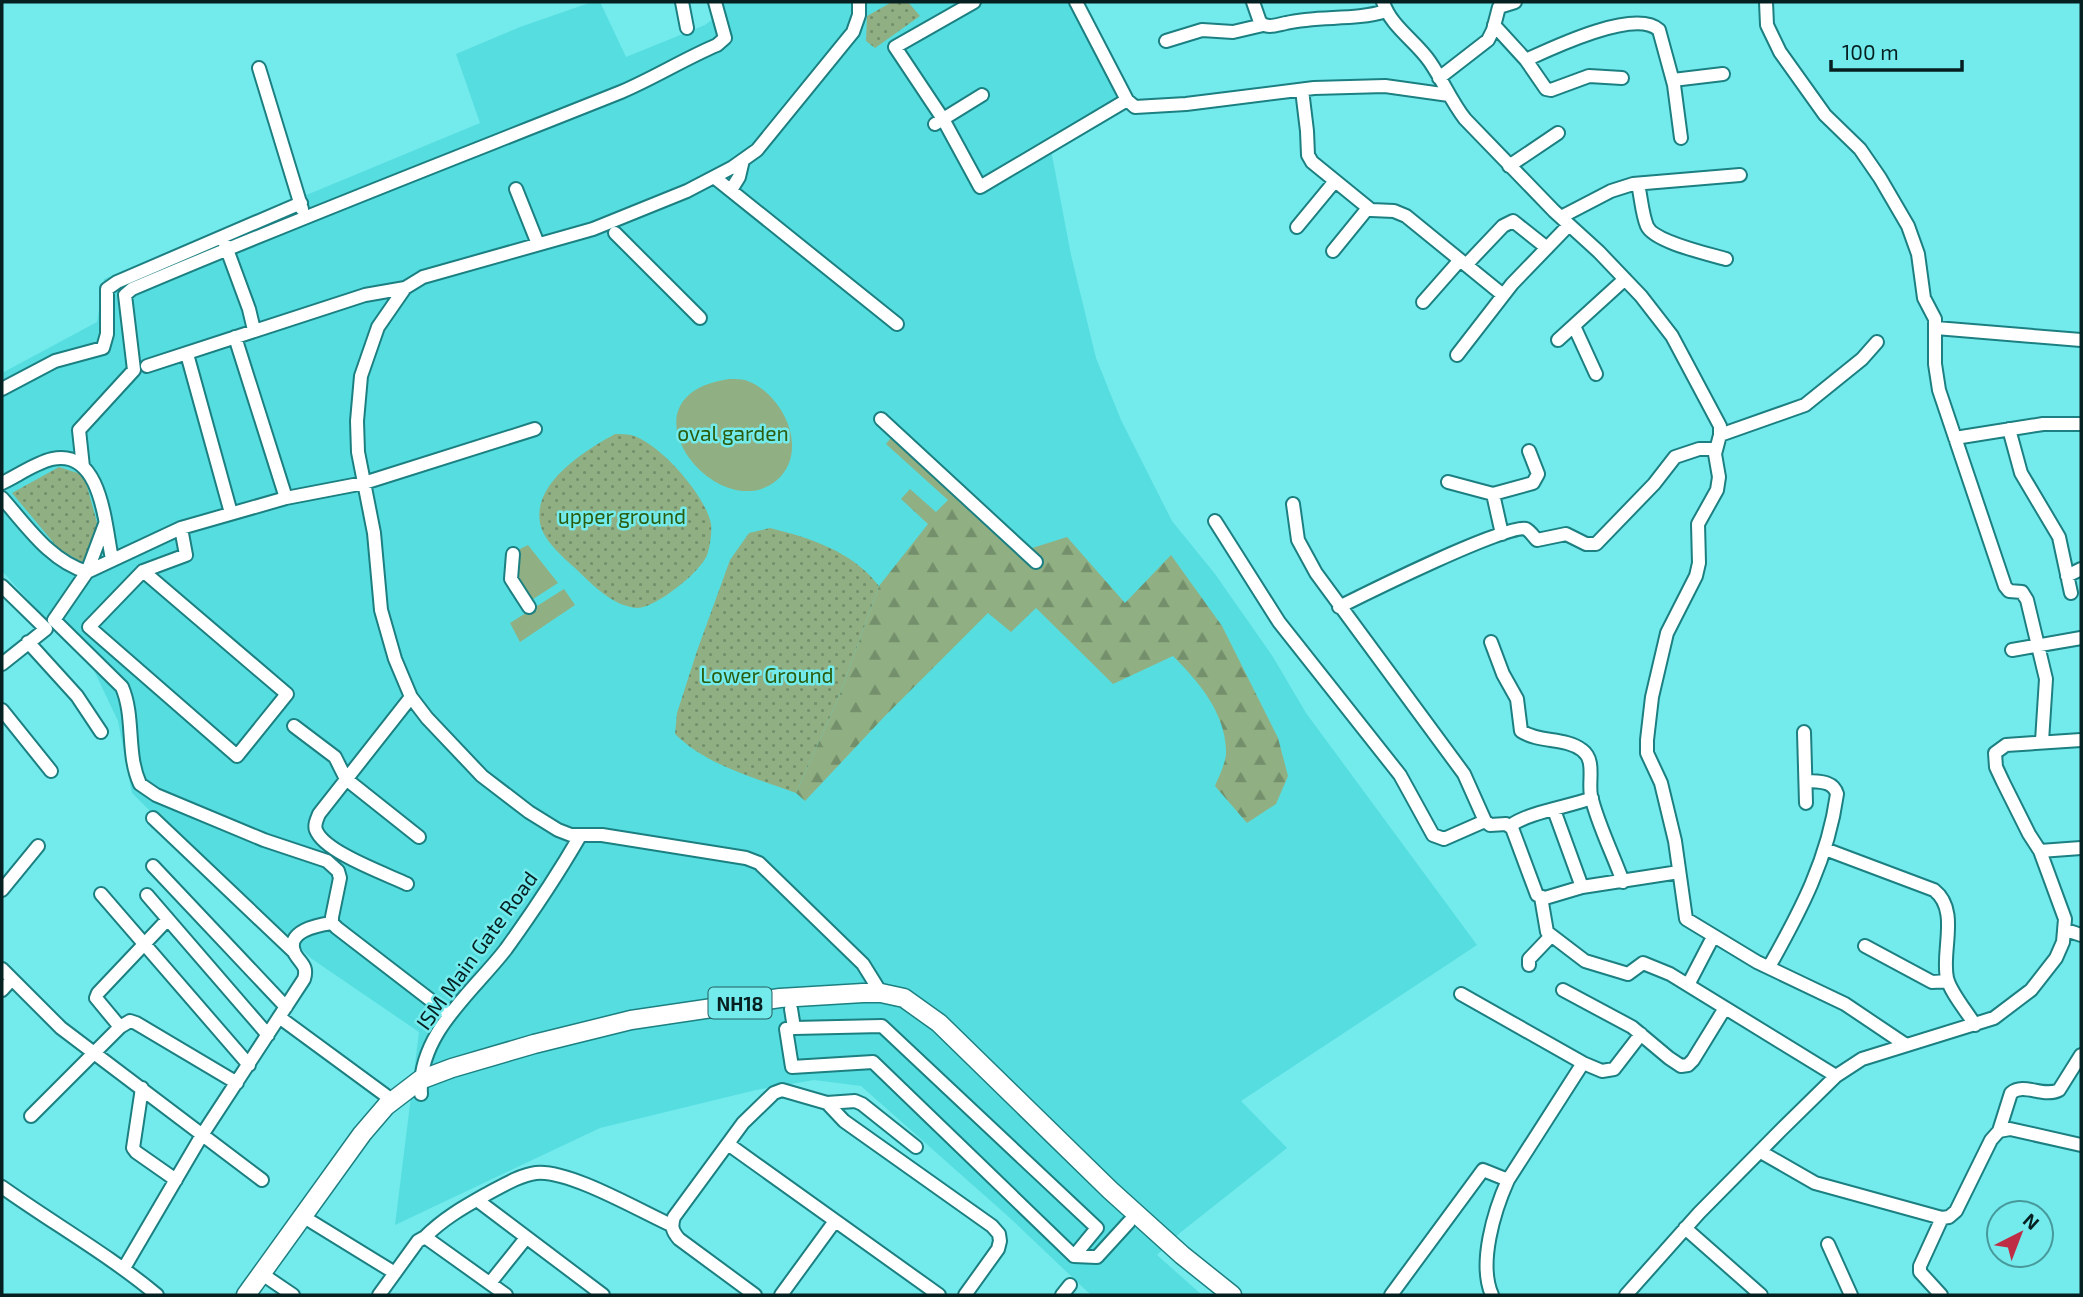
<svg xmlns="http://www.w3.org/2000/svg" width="2083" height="1297" viewBox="0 0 2083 1297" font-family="'Exo 2',sans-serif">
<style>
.built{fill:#56dddf}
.green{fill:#90b083}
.forest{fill:url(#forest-firs)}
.park{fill:url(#park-dots)}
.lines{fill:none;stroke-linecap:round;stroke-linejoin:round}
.minor-casing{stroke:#1c7f81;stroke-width:16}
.highway-casing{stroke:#1c7f81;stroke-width:21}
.minor{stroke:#fff;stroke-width:12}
.highway{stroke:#fff;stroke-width:18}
.labels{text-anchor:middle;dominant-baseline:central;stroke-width:5;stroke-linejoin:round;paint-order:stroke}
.shield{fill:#73eaec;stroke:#275d5e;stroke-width:2}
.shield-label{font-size:19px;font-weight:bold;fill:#062021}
.park-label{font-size:21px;fill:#2b5c0d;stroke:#73eaec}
.street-label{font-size:21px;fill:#062021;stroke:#73eaec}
</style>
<defs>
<pattern id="forest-firs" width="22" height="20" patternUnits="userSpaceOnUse" patternTransform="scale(1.75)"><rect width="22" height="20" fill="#90b083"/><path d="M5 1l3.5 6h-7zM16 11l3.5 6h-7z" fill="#748f6b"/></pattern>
<pattern id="park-dots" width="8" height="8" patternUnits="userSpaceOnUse" patternTransform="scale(1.75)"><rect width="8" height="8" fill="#90b083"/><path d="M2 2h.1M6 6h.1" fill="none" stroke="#748f6b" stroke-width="1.8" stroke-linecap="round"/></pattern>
</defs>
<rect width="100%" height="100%" fill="#73eaec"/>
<!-- built -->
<path class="built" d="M592,2H600L626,57L705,25L722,12L719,2H1070L1122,94L1051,150L1071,255L1096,358L1121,420L1172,521L1215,574L1273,657L1306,713L1477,945L1241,1101L1287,1148L1181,1232L1157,1255L1202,1295H1091L1010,1218L861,1086L814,1080L756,1090L600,1128L395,1225L419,1032L312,959L255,908L217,878L132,793L118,721L91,664L47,621L2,571V373L97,322L104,279L480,123L456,54L520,27Z"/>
<!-- green -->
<path class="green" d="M729,379C734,379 741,379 745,380C782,392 811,450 777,480C718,530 612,396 729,379Z
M528,545L558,583L530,601L511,573L520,549Z
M564,589L575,605L520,642L510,623Z"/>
<!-- forest -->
<path class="forest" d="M894,434L1026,550L1067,537L1125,603L1171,555L1222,626L1278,738L1288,776L1276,804L1247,823L1215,786C1219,776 1227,761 1226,750C1225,712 1198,681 1173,656L1113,684L1036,608L1011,632L988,613L884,717L805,801L796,793L838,699L879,586L928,524L901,499L910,489L936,512L948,500L886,444Z"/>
<!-- park -->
<path class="park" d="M892,2H908L920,16L875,48L866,41L867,16Z
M615,434C620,434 626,434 631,435C659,442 706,496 711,524C712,531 710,548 707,555C701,572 654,609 637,608C612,606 592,584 575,568C564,558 546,543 541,527C529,485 584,451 615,434Z
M59,467L84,475L105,552L81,562L58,548L12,493Z
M770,528C810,538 852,551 879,586L838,699L796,793C755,778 706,765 675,734L677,713L697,651L730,560L749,533Z"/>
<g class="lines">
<defs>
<path id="minor" d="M682,2L687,28
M859,2V15L853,32L757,150L733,167L687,191L593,229L423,277L405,288L378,327L361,376L357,421L358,452L374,533L381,610L395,659L411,697L427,718L482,776L529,812L558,830L571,835H602L746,858L759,863L863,964L881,993
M974,2L895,47L943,119L980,187L1127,100
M1076,2L1127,100L1135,107L1186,104L1314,88L1385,86L1449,95
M1253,2L1260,22C1267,29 1276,25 1286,23C1319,15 1354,21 1386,11
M1383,2C1391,27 1416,41 1430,62C1443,81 1451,101 1465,119L1554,211L1599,252L1641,296L1672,336L1720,426V435L1715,454L1719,477L1717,490L1698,524L1699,563L1696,576L1667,633L1652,697L1647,740V753L1661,783L1675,841L1686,919L1757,962L1845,1004L1906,1045
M1766,2L1767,25L1780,52L1825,115L1860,149L1880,178L1908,226L1918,254L1924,298L1935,319V364L1939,390L2005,586L2009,591L2022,592L2027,600L2046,679L2042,741
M1494,25L1526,60L1546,89L1551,90L1589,76L1622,78
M1166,41L1202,30L1233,32L1263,25
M1526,60C1552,48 1635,8 1659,30L1674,85L1681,138
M259,68L302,209
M1439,78L1488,40L1493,30L1499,7L1515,2
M1673,80L1723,74
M1302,90L1307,131L1308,155L1312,162L1371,210L1394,211L1406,216L1503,295
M935,124L982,95
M1509,166L1558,133
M714,177L897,324
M1638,184C1641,197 1642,214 1647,226C1654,242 1709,254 1726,259
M516,189L538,244
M731,190L739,177L743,160
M1561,217L1611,191L1633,184L1740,175
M1297,227L1335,181
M615,233L700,318
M225,244L249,309L254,330
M1333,251L1368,208
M1466,265L1503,226L1513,221L1547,248
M1423,302L1460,260
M1574,326L1596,374
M1936,328L2081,340
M235,337L286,498
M1558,340L1625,279
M187,354L231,513
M1457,355L1512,284L1569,225
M147,366L365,295L405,288
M2,389L55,361L103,348L107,334V289L117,282L301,203
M881,419L1036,562
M2009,429L2021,473L2059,537L2071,593
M1720,435L1805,405L1862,359L1877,342
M1955,438L2043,424H2081
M83,467L79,430L134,370L125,295L132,289C294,220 458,157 621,92C654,78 684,59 717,45L725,38L715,2
M1448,482L1493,494L1533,483L1538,474L1529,451
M2,483C17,476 35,463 52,459C102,448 105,526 112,559
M1493,494L1502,534
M2,498C27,526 50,561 87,572L181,528L286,498L364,483L535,429
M1293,504L1298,540L1316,573L1464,774L1485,821L1490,825L1506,824L1512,828L1537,895L1545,898L1582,887L1679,872
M1215,521L1279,622L1400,775L1433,835L1444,839L1485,821
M105,524L87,572L54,620L122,687C135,717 126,754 140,784L156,795L264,840L327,861L338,871L340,878L332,917V923L337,928L450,1015
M513,554L511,579L529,607
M143,571L287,694L237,756L89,627L143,571L186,555L181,528
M2067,576L2081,569
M2,586L46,629L2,664
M1339,607C1363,595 1510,522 1526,529C1530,531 1534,537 1537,540L1566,534L1586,544H1596L1654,484L1675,457L1699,449H1716
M28,642L77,696L101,732
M1491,642L1503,674L1517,699L1521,731C1539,743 1565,737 1582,750C1596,760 1588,781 1591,796C1598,825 1613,854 1623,882
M2012,650L2081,638
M2,710L51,771
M294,726L335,757L346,779L419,837
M1804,732L1806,803
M1554,810L1582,887
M153,818L294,952
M1510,826C1529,812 1568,807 1592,798
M1825,849L1934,890C1960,910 1941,951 1947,978C1950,992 1968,1013 1975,1025
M2040,851L2081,848
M153,866L286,1007
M407,884C386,874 324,852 316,830C314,825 317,819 319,814L411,697
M2,890L38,846
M101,894L249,1065
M147,895L268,1035
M1541,897L1547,932L1585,961L1628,974L1643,963L1670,974L1836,1076
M2066,930L2081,935
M1865,946L1932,982L1948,981
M1529,965V959L1550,937
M1769,967C1801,910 1828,859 1837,794C1833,780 1818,782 1806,781
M2,969L61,1028L262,1180
M1688,985L1713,937
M2,990L12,979
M1563,990L1632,1027L1669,1058L1681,1066L1688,1065L1693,1060L1725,1008
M1461,994L1583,1063L1602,1071L1614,1069L1641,1034
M791,1009L794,1028L882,1026L1097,1228L1074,1256L873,1062L792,1067L786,1029L794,1028
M279,1017L392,1100
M120,1027L96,998L98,993L168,919
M142,1088L133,1148L136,1152L176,1180
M421,1094C417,1034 473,992 506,949C532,913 558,874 580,836
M827,1103L844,1121L992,1226L999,1234L1000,1241L998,1249L965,1295
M31,1116L120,1027L130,1021L136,1023L237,1083
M1999,1131L2011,1093C2024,1082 2043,1098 2059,1090L2081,1055
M728,1144L939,1295
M1761,1152L1815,1183L1942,1218L1949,1217L1956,1211L1991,1140L1999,1131L2010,1129L2081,1145
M2,1187C54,1224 109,1255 157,1295
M477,1200L603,1295
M312,1222L395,1273
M1685,1228L1761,1295
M425,1237C444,1218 464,1207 487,1194C502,1186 520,1175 536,1173C568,1169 640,1211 671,1225
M1828,1244L1851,1295
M1074,1256L1097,1257L1129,1222
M124,1268L202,1135L304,979C308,966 301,964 295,954C284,931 318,925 332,923
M262,1274L293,1295
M490,1283L526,1238
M379,1295L418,1241L425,1237L506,1295
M755,1295L679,1239C672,1231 671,1226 674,1217L743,1123L774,1093L782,1090L827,1103L855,1101L862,1104L916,1147
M781,1295L835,1221
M1062,1295L1070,1285
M1391,1295L1483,1170L1508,1180
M1492,1295C1478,1264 1494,1211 1508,1180L1583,1063
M1626,1295L1699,1213L1780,1131L1836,1076L1862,1059L1994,1018L2031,990L2056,958L2063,942L2065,919L2040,851L2029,834L2003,782L1996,767L1995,753L2006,745L2081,740
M1941,1295L1920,1272V1266L1942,1218"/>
<path id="highway" d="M246,1295L362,1134L386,1106L420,1080L452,1068L534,1044L631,1020L780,998L863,993H881L904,998L939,1023L1110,1190L1182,1255L1232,1295"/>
</defs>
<!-- minor casing -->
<use href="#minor" class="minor-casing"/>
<!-- highway casing -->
<use href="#highway" class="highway-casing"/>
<!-- minor -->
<use href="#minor" class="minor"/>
<!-- highway -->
<use href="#highway" class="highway"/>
</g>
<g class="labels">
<!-- shield labels -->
<rect class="shield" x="708.5" y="987.5" width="63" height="31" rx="5"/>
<g class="shield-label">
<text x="740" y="1003">NH18</text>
</g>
<!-- park labels -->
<g class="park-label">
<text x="733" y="432">oval garden</text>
<text x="622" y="515">upper ground</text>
<text x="767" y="674">Lower Ground</text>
</g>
<!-- street labels -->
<g class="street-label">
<text transform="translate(476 950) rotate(-54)">ISM Main Gate Road</text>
</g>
</g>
<!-- border -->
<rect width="2083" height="1297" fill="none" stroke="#062021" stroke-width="7"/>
<!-- north arrow -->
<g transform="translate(2020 1234) rotate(42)"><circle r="33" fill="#73eaec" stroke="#47999b" stroke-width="2"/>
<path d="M0-5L12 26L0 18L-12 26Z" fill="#be2d45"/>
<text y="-10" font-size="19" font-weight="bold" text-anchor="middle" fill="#062021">N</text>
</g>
<!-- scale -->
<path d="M1831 60v10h131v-10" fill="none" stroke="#062021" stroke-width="3.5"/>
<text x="1842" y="60" font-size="21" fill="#062021" stroke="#73eaec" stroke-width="5" paint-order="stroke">100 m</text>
</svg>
